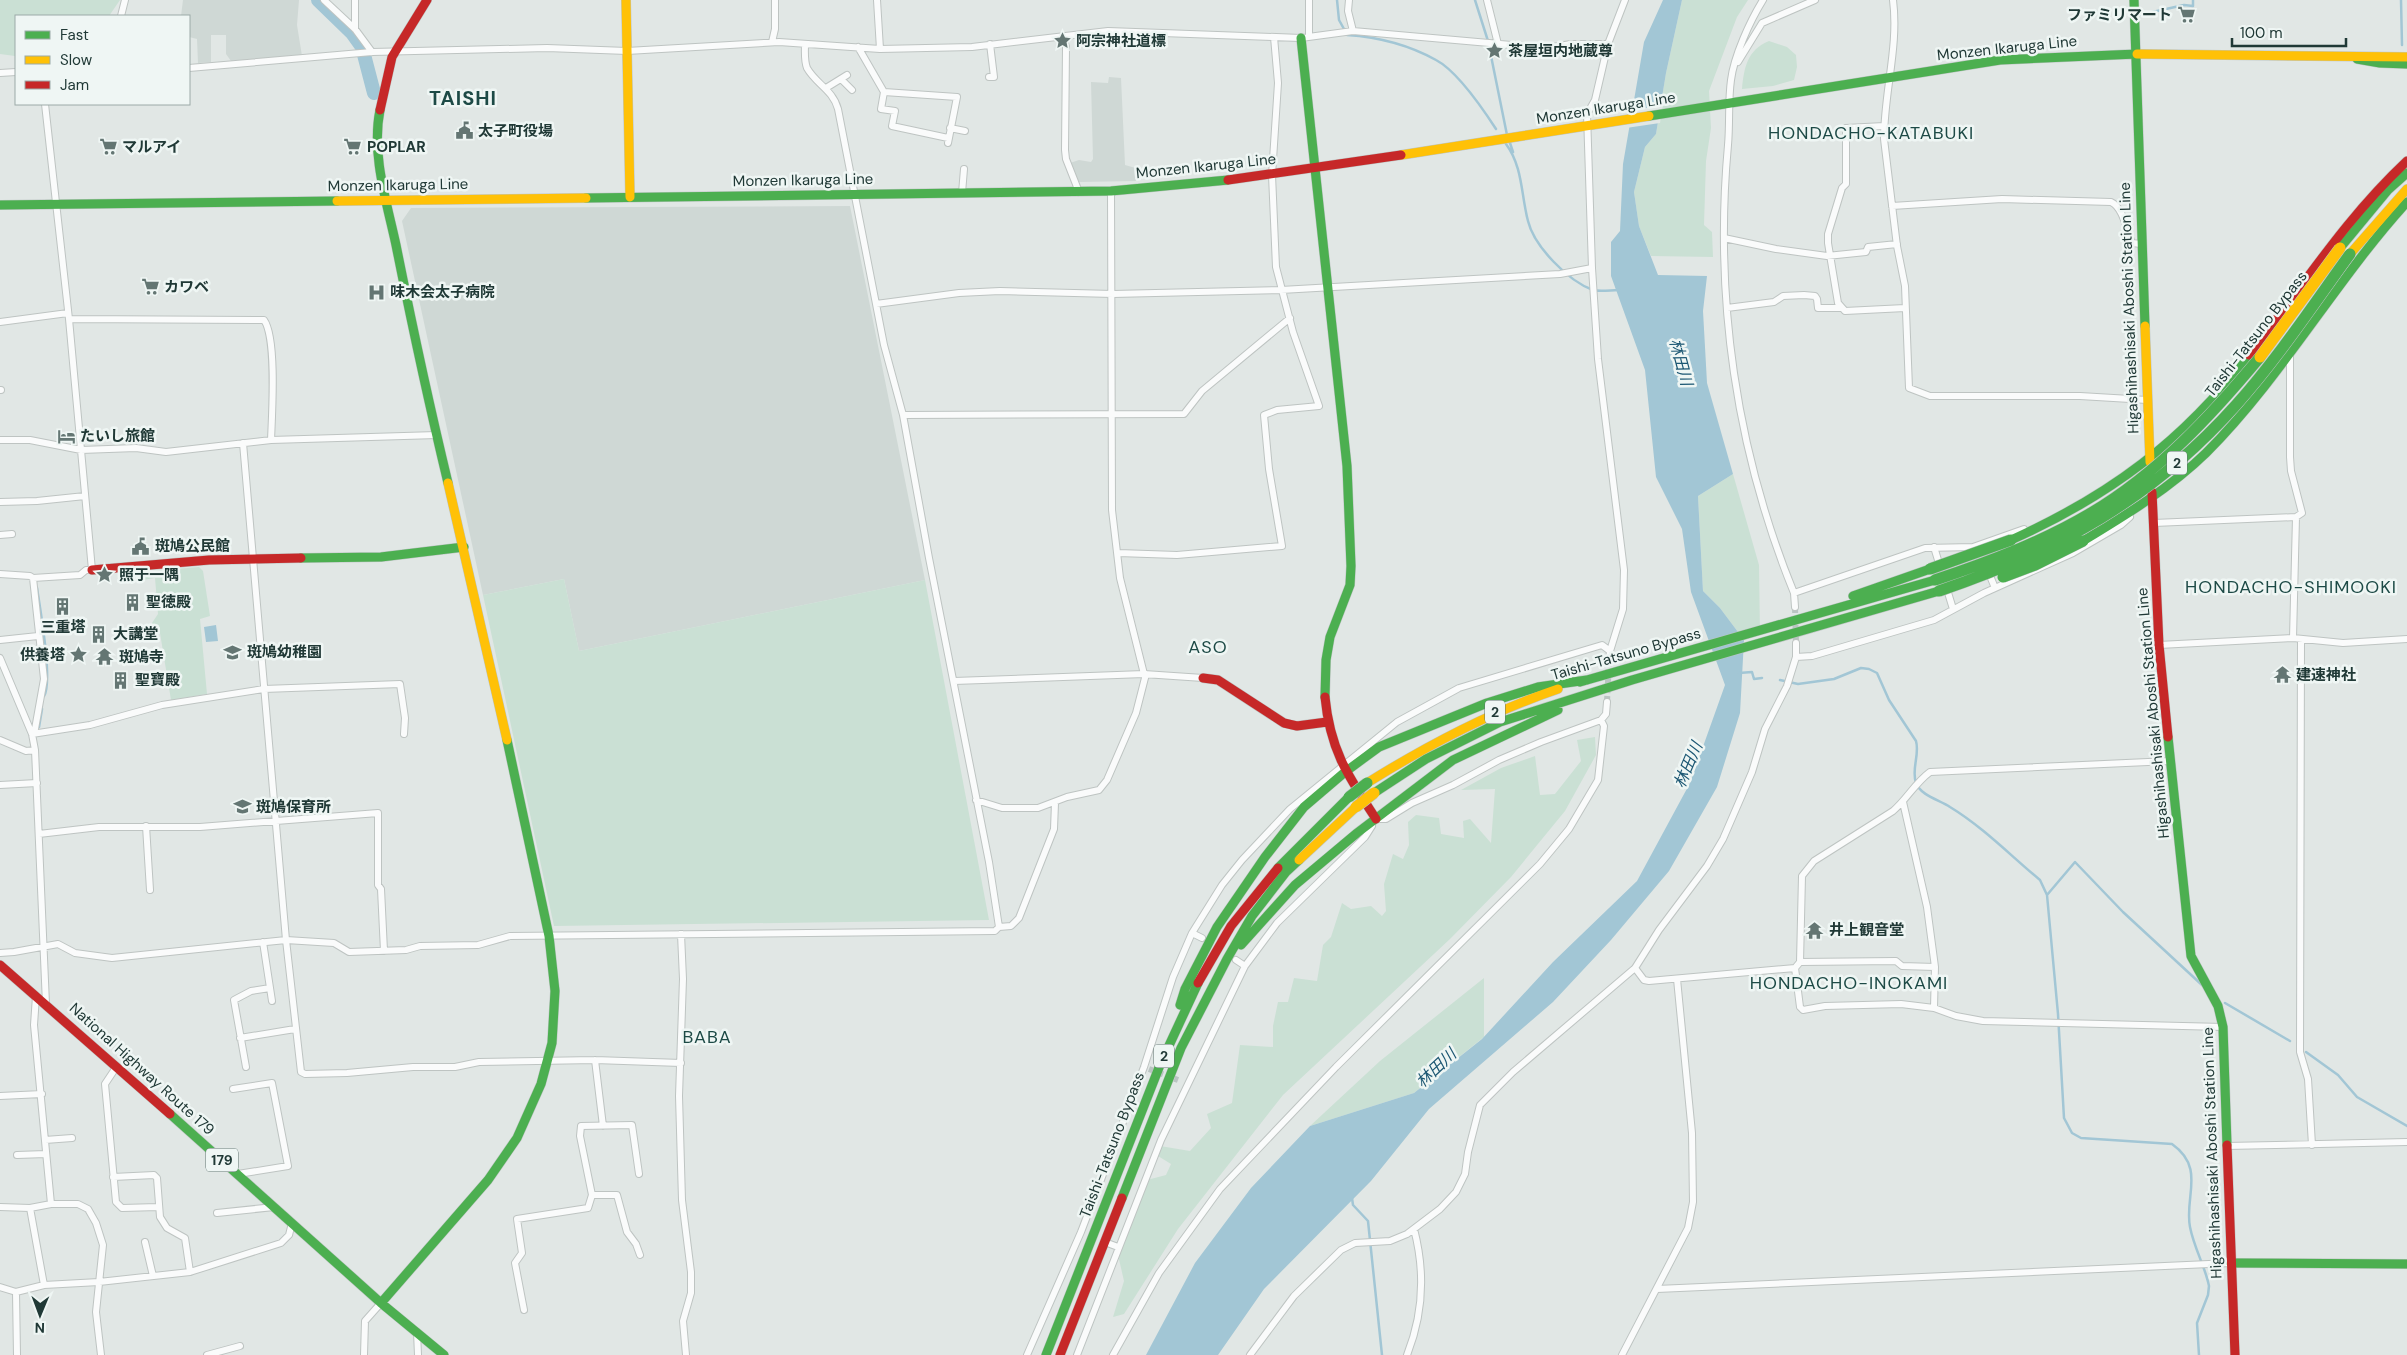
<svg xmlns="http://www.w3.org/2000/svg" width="2407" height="1355" viewBox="0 0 2407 1355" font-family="'DM Sans','Noto Sans JP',sans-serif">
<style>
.built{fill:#cfd8d5}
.green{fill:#cae0d4}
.water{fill:#a2c6d5}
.pier{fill:#e1e7e5}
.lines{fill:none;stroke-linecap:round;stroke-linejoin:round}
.stream{stroke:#a2c6d5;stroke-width:2.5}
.river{stroke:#a2c6d5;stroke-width:14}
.street-tunnel{stroke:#bac4c2;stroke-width:6;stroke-dasharray:6 3;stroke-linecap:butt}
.street-casing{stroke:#bec4c2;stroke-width:8}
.fast-casing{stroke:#bdc5c3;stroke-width:10}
.slow-casing{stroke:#bdc5c3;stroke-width:10}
.jam-casing{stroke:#bdc5c3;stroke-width:10}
.street{stroke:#fafbfb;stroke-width:6}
.fast{stroke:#4caf50;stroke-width:9}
.slow{stroke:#ffc107;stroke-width:9}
.jam{stroke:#c62828;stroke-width:9}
.fast-bridge-casing{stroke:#bbc3c2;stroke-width:12;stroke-linecap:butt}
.slow-bridge-casing{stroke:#bbc3c2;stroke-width:12;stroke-linecap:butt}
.fast-bridge{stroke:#4caf50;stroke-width:11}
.slow-bridge{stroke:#ffc107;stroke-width:11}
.labels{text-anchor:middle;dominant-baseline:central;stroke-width:5;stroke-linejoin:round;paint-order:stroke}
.shield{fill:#eff6f4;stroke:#5e726f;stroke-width:1}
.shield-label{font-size:14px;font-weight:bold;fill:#203936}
.poi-label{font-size:15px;font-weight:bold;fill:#203936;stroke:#eff6f4;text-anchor:start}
.street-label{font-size:15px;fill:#203936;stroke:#eff6f4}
.water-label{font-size:16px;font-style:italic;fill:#1c5773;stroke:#eff6f4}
.quarter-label{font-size:18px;letter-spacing:1px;fill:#1d4a46;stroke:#eff6f4}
.district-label{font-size:20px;font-weight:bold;letter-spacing:1px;fill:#1d4a46;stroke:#eff6f4}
</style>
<rect width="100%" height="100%" fill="#e1e7e5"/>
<!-- built -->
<path class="built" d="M183,0H299L297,25L302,56L231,61L226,54V35H211V62L198,63L197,39L189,37V16H181Z
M1109,77L1121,78L1125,165L1139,169L1136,181L1079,182L1070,163L1079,160L1091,162L1093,159L1091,82L1108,83Z
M850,206L925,580L579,651L564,579L483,595L402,221L411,208Z"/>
<!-- green -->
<path class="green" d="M0,0H120L109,16H16L15,56L0,54Z
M1682,0H1748L1737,17L1709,91L1711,128L1706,161L1704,225L1712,232L1713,257L1651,256L1639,226L1634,192L1645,147L1656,134L1666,73Z
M1769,41L1787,47L1796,55L1797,67L1794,80L1773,86L1742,89C1744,68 1747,50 1769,41Z
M1733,474L1759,565L1760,635L1744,640L1720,608L1703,591L1698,496Z
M199,567L203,571L210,616L200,619L207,694L171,700L159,627H154L152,623L158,614L155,578L142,580L141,572Z
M564,579L579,651L925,580L989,920L554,926L483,595Z
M1595,737L1596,755L1565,811L1511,877L1450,939L1283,1095L1178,1229L1124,1314L1113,1317L1124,1281L1118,1255L1134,1219L1147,1180L1166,1175L1171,1164L1158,1156L1160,1146L1190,1151L1211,1128L1207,1114L1232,1103L1240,1045L1273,1047V1026L1278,1002H1288L1294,978L1317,981L1323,945L1331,937L1342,903L1351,909L1371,906L1382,916L1386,911L1384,884L1393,854L1403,859L1409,845L1408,822L1416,815L1439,818L1441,834L1464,838L1463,821L1470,819L1491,843L1495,789L1461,790L1501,768L1535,756L1540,795L1555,794L1581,761L1577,740Z
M1484,978V1037L1414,1093L1310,1126L1380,1061Z"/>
<!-- water -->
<path class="water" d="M1663,0H1682L1666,73L1656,134L1645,147L1634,192L1639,226L1658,275L1707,276L1703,311L1707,383L1733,474L1698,496L1703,591L1720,608L1744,640L1740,713L1717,787L1669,871L1611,940L1553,1002L1429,1109L1371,1181L1264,1289L1218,1355H1146L1195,1263L1251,1188L1310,1126L1414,1093L1482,1039L1553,962L1637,881L1690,783L1725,685L1691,592L1682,529L1656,477L1645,370L1611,276V242L1620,231L1623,164L1644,42Z
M216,625L218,641L206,642L204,627Z"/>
<!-- pier -->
<path class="pier" d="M1663,105L1660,123L1626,128L1629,111Z"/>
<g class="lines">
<!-- stream -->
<path class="stream" d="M1337,0L1339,20L1344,29
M1475,0L1488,41L1507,135
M2401,0L2402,45
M2139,15L2184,5L2193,6V0
M1347,35C1377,37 1409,45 1436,60C1457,71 1483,109 1496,129
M1509,140L1513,152
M1506,144C1523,167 1521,195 1528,221C1534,246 1568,281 1593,290C1600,292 1611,290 1619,290
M37,588C40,608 53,682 44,696
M1739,673L1752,672L1754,679L1762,678
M1780,680L1798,684L1834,679L1861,668L1869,669L1877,673L1889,700L1916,741C1920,755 1911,769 1916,783C1921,796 1940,800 1950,807C1983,827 2011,856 2040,880L2047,895L2058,1014L2064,1118L2072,1133L2081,1138L2172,1144C2206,1168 2184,1197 2190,1227C2194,1248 2205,1266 2209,1286L2208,1295L2197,1323L2199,1355
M39,727L42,709
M2047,895L2075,862L2123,912L2202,985
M2225,1003L2290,1041
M2306,1052L2338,1075L2357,1097L2407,1126
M1352,1198L1353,1205L1368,1221L1382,1355"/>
<!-- river -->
<path class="river" d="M318,0L352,33L362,47L374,93"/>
<!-- street-tunnel -->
<path class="street-tunnel" d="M1795,607L1796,643
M1607,702L1609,661
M1149,1069L1178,1080"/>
<defs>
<path id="street" d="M324,0L355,29L372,52
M877,0L880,49
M1309,0V37
M1349,0L1348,11L1353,31
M1487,0L1498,44
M1763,0C1750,21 1734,56 1731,80C1728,101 1730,123 1728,145C1714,298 1736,451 1794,593L1795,607
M1893,0C1899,46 1884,92 1884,139L1897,246L1905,286L1909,388L1930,396H2080L2147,400
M121,16L125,0
M355,29V0
M1063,37L1066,47L1065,150L1066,159L1079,192
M772,42L775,29V0
M805,44C805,52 804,60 807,68C816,84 833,90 838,109L884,345L903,415L929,558L989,862L999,927
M858,47L884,92L881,109L895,111L892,126L948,138
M1738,62L1762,23L1815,0
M189,68L372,52L547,48L627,51L779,42L880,49L972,47L1108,31L1301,38L1353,31L1547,48L1571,44H1608
M0,73L16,72
M989,77H994L990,44
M841,79L852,90
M826,88L847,75
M884,92L957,97L948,143
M1884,126L1846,128V184L1842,188L1828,234V243L1838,303L1845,311L1905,308
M950,128L965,131
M1111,191L1112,510L1120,578L1144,674
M962,193L964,169
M1892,206L2002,199L2111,202C2123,207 2127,231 2132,243L2141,244
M1724,238L1776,249L1827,256L1866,252L1868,247L1897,244
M876,304L959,293L1000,291L1113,294L1281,290L1560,274L1592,268
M1727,308L1774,302L1783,296L1804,295L1815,296L1817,299L1818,308H1840
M69,319L264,320C277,338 272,415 271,440
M0,322L68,313
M0,390H1
M903,415L1184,414L1202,391L1290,318
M0,440H30L81,450L136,448L166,452L271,440L437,435
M243,443L286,940L301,1072L305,1074L347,1073L413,1067H455L479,1062L595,1060L681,1063
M0,502L37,501L85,496
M2154,523L2296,517L2302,513L2291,471L2290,457V353
M0,535L12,534
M1934,547L1953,609
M1118,553L1177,555L1282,546L1269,469L1264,415L1277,410L1319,406L1293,332L1276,267L1272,175L1278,83L1274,37
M1988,571L1995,588
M0,574L30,576L33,578L80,575L86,570H92L69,319L45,104
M1794,593L1925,548L1973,547L2024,529
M2293,638L2296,517
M0,640L38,636
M2301,641L2300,1052L2308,1079L2312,1145
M2159,645L2293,638L2343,643L2407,639
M1610,651L1623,609L1624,570L1598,359L1592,268L1587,114L1595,100L1608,44L1625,0
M1796,657L1812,656L1934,620L1984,593L2073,553L2121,525L2130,517
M0,658L32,734L35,750L46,1004
M954,681L1144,674L1203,678
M32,734L90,725L162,705L264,689L400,684L405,718L404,734
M32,734L35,729L44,679L33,578
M0,740L26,751L35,750
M0,785L37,783
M976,800L1002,808H1038L1067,797L1099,790L1107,780L1136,713L1146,674
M1903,802L1927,907L1935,967L1934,1008
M1378,819H1386L1412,803L1453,785L1499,760L1541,742L1601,720L1606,714L1607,702
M146,826L150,890
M39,834L99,827H200L378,813V885L381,889L384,951
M1192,933L1202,938
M681,934L683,979L679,1096L682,1200L691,1272V1293L683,1321L686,1355
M263,942L272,1001
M0,953L14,952L58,944L75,953L112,958L286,940L334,943L349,952L406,950L420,946L478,945L510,936L995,931L999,927L1011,926L1019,918L1054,829L1055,803
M1236,960L1245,966
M1800,962L1896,961L1902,966L1935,967
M1635,968L1644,980L1649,981L1795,968L1800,962L1802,876L1814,861L1893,811C1907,799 1915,783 1930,772L2170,761
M1795,968L1800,1007L1803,1010L1825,1006L1901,1004L1934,1008L1956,1016L1983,1021L2223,1027
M36,996L34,1025L51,1204H78L88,1209L96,1223L103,1245L96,1312L101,1355
M240,1038L295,1029
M595,1060L603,1126
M117,1066L105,1084L116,1202L122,1208L158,1207
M246,1067L234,1000L251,991L270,988
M233,1089L272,1083L288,1166L238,1174
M0,1096L42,1094
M45,1140L72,1138
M2226,1146L2407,1142
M17,1155L46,1154
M113,1177L154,1175L157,1178L160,1217L167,1228L185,1238L190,1272
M592,1195H617L627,1232L636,1244L640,1255
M0,1207L30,1208L51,1204
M30,1208L44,1285
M217,1213L274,1207
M145,1242L153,1276
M1110,1244L1118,1247
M0,1287L16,1292L44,1285L99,1282L190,1272L281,1243L289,1235L292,1223
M1657,1289L2231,1263
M16,1292L17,1355
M524,1310L515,1263L522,1253L517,1219L588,1208L592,1195L580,1136L581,1126L632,1125L639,1174
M417,1332L418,1355
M207,1355L240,1346
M364,1355L365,1321L381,1303
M1027,1355L1081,1232L1144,1067L1173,977L1192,933L1222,885L1242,860L1290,809L1397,722L1459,688L1602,645L1610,651L1609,661
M1077,1355L1161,1140L1245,966L1277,923L1365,837L1372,826
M1113,1355L1159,1273L1220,1189L1336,1067L1540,864L1569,829L1598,780L1604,726L1601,720
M1250,1355L1294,1296L1341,1250L1355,1243L1390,1241L1407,1234L1440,1209L1456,1192L1465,1174L1468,1152L1480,1105L1513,1072L1635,968L1659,930L1707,866L1723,839L1752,772L1765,729L1787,686L1796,657V643
M1407,1355C1423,1315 1425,1271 1414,1229
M1622,1355L1688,1228L1693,1202L1692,1133L1677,979"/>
<path id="fast" d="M2134,0L2145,326
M1301,38L1347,466L1351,566L1350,585L1330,637L1326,660L1325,697
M2357,59L2380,63L2407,64
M380,110C371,154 387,203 396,245C412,325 429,404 448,483
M1649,116L2000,60L2137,54
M586,198L1111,191L1228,180
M0,205L337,201
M2340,248L2388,190L2407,173
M2011,540C2109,496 2184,441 2249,355
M2083,541C2126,515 2170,488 2206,453C2282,377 2335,281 2407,202
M301,558L381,557L464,547
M1853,596L1930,569
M1580,682L1935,580
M2168,737L2191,956L2218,1006L2223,1027L2227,1145
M1374,793L1426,759L1500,722L1632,680L1939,591
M1278,868L1349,797
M1241,945L1295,885L1357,833L1453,760L1558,710
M1180,1005L1185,989L1217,927L1265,857L1304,807L1345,772L1379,747L1487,703L1538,687L1587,680
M170,1114L381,1303L444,1355
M1122,1198L1181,1048L1227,959L1252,916L1286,872L1299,860
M2231,1263L2407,1264
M381,1303L488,1180L517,1138L541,1084L552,1043L555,991L549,936L507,740
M1046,1355L1160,1065L1198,983"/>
<path id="slow" d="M626,0L630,197
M2137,54L2407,57
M1401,155L1649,116
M337,201L586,198
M2350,254L2407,189
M2145,326L2150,462
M448,483L507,740
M1367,783C1428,745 1490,712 1558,689
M1299,860L1356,807"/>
<path id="jam" d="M380,110L392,57L427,0
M1228,180L1401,155
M2249,355C2302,288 2344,220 2407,161
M2152,492L2159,645L2168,737
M92,570L209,560L301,558
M1203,678L1218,680L1284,723L1297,726L1327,722
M1325,697C1330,750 1348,776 1376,819
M0,965L170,1114
M1198,983L1231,926L1278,868
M2227,1145L2235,1355
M1060,1355L1122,1198"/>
</defs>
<!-- street casing -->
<use href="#street" class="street-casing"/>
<!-- fast casing -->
<use href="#fast" class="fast-casing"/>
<!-- slow casing -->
<use href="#slow" class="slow-casing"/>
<!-- jam casing -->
<use href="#jam" class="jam-casing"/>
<!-- street -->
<use href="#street" class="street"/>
<!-- fast -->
<use href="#fast" class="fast"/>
<!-- slow -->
<use href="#slow" class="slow"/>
<!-- jam -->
<use href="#jam" class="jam"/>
<defs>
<path id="fast-bridge" d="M1930,569L2011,540
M2003,577L2035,565L2083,541
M1935,580C1989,562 2042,542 2091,513C2158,473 2211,416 2260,357
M1939,591C2059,550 2151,500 2236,405C2278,358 2313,305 2350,254
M1349,797L1367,783"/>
<path id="slow-bridge" d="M2260,357L2340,248
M1356,807L1374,793"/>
</defs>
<!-- fast-bridge casing -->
<use href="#fast-bridge" class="fast-bridge-casing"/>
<!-- slow-bridge casing -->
<use href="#slow-bridge" class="slow-bridge-casing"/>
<!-- fast-bridge -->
<use href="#fast-bridge" class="fast-bridge"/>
<!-- slow-bridge -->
<use href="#slow-bridge" class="slow-bridge"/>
</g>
<!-- icons -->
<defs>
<symbol id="supermarket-bare" viewBox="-9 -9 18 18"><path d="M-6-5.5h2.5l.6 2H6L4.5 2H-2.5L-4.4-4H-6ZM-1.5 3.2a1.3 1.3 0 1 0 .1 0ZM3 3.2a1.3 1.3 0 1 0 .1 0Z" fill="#647673" stroke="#eff6f4" stroke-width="2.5" paint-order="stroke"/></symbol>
<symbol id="sight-bare" viewBox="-9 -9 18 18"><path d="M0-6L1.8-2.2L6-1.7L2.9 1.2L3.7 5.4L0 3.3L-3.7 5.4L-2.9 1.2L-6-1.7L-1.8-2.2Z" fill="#647673" stroke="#eff6f4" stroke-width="2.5" paint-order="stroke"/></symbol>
<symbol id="civic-bare" viewBox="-9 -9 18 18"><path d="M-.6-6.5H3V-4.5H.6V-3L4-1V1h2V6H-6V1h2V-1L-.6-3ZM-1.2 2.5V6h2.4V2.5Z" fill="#647673" stroke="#eff6f4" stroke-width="2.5" paint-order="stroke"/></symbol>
<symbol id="hospital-bare" viewBox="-9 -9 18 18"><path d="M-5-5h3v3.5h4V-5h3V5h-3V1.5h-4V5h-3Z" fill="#647673" stroke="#eff6f4" stroke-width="2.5" paint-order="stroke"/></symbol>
<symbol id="hotel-bare" viewBox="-9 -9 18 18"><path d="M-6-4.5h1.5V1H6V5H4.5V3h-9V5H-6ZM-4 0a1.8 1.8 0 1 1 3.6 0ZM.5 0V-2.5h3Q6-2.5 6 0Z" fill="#647673" stroke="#eff6f4" stroke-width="2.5" paint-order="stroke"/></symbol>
<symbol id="building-bare" viewBox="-9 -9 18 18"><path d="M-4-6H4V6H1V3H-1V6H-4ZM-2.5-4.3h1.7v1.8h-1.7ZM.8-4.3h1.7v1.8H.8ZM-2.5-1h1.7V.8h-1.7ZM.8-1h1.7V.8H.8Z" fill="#647673" stroke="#eff6f4" stroke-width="2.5" paint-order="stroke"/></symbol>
<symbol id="school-bare" viewBox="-9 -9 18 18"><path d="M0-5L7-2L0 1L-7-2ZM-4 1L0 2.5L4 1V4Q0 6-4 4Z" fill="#647673" stroke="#eff6f4" stroke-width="2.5" paint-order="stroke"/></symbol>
<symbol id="temple-bare" viewBox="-9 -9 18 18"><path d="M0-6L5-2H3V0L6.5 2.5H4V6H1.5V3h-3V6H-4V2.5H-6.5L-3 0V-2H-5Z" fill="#647673" stroke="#eff6f4" stroke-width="2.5" paint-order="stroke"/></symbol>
</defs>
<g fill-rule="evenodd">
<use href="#supermarket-bare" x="2174" y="2" width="25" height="25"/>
<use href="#sight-bare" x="1050" y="28" width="25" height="25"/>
<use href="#sight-bare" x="1482" y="38" width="25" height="25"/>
<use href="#civic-bare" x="452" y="118" width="25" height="25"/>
<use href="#supermarket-bare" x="96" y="134" width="25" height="25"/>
<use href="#supermarket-bare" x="340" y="134" width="25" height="25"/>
<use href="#supermarket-bare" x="138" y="274" width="25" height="25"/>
<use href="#hospital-bare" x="364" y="280" width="25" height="25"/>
<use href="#hotel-bare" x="54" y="424" width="25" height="25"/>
<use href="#civic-bare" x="128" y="534" width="25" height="25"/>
<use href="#sight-bare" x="92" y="562" width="25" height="25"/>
<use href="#building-bare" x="120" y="590" width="25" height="25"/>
<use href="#building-bare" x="50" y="594" width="25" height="25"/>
<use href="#building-bare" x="86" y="622" width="25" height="25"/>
<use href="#school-bare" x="220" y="640" width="25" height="25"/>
<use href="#sight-bare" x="66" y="642" width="25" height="25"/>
<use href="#temple-bare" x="92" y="644" width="25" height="25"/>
<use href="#temple-bare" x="2270" y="662" width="25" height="25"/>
<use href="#building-bare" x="108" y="668" width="25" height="25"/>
<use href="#school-bare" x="230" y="794" width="25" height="25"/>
<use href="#temple-bare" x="1802" y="918" width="25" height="25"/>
</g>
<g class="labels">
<!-- shield labels -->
<g class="shield">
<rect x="2167" y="451.5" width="20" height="23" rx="4"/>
<rect x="1485" y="700.5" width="20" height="23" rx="4"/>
<rect x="1154" y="1044.5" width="20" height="23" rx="4"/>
<rect x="206" y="1148.5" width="32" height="23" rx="4"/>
</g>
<g class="shield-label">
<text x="2177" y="463">2</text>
<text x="1495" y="712">2</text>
<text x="1164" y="1056">2</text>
<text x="222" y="1160">179</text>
</g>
<!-- poi labels -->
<g class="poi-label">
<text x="2172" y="15" text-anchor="end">ファミリマート</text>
<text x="1076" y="41">阿宗神社道標</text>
<text x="1508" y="51">茶屋垣内地蔵尊</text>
<text x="478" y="131">太子町役場</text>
<text x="122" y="147">マルアイ</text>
<text x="367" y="147">POPLAR</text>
<text x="164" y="287">カワベ</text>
<text x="390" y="292">味木会太子病院</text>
<text x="80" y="436">たいし旅館</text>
<text x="155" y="546">斑鳩公民館</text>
<text x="119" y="575">照于一隅</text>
<text x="146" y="602">聖徳殿</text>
<text x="63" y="627" text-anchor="middle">三重塔</text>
<text x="113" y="634">大講堂</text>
<text x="247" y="652">斑鳩幼稚園</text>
<text x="65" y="655" text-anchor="end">供養塔</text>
<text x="119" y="657">斑鳩寺</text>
<text x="2296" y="675">建速神社</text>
<text x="135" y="680">聖寶殿</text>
<text x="256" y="807">斑鳩保育所</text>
<text x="1829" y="930">井上観音堂</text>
</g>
<!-- street labels -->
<g class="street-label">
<text transform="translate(2007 48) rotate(-6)">Monzen Ikaruga Line</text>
<text transform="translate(1606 108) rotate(-9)">Monzen Ikaruga Line</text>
<text transform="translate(1206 166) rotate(-6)">Monzen Ikaruga Line</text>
<text transform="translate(803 180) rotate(-1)">Monzen Ikaruga Line</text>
<text transform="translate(398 185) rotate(-1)">Monzen Ikaruga Line</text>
<text transform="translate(2129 308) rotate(-92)">Higashihashisaki Aboshi Station Line</text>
<text transform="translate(2256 334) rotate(-52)">Taishi-Tatsuno Bypass</text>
<text transform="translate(1626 654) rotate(-16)">Taishi-Tatsuno Bypass</text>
<text transform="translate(2153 713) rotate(-95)">Higashihashisaki Aboshi Station Line</text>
<text transform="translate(142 1069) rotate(42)">National Highway Route 179</text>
<text transform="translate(1112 1145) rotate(-69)">Taishi-Tatsuno Bypass</text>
<text transform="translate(2212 1153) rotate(-92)">Higashihashisaki Aboshi Station Line</text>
</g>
<!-- water labels -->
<g class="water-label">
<text transform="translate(1681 362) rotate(75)">林田川</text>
<text transform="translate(1688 765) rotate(-67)">林田川</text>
<text transform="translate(1436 1068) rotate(-43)">林田川</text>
</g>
<!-- quarter labels -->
<g class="quarter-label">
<text x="1871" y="133">HONDACHO-KATABUKI</text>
<text x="2291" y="587">HONDACHO-SHIMOOKI</text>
<text x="1208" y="647">ASO</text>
<text x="1849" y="983">HONDACHO-INOKAMI</text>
<text x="707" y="1037">BABA</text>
</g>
<!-- district labels -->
<g class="district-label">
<text x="463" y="98">TAISHI</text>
</g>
</g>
<!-- legend -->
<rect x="15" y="15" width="175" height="90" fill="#eff6f4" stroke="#9caaa8"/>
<rect x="25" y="31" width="25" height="8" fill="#4caf50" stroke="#9caaa8"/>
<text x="60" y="40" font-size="15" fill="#203936">Fast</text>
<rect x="25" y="56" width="25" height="8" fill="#ffc107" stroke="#9caaa8"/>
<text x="60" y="65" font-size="15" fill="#203936">Slow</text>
<rect x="25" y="81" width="25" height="8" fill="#c62828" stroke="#9caaa8"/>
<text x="60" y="90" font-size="15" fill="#203936">Jam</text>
<!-- north arrow -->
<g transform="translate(40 1315) rotate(181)" stroke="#eff6f4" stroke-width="4" paint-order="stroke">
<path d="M0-4L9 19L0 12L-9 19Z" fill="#203936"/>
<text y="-8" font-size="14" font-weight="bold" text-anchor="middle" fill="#203936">N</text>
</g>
<!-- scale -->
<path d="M2232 38v8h114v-8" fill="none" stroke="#203936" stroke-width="2.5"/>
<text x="2240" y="38" font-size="15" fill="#203936" stroke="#eff6f4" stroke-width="4" paint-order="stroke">100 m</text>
</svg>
